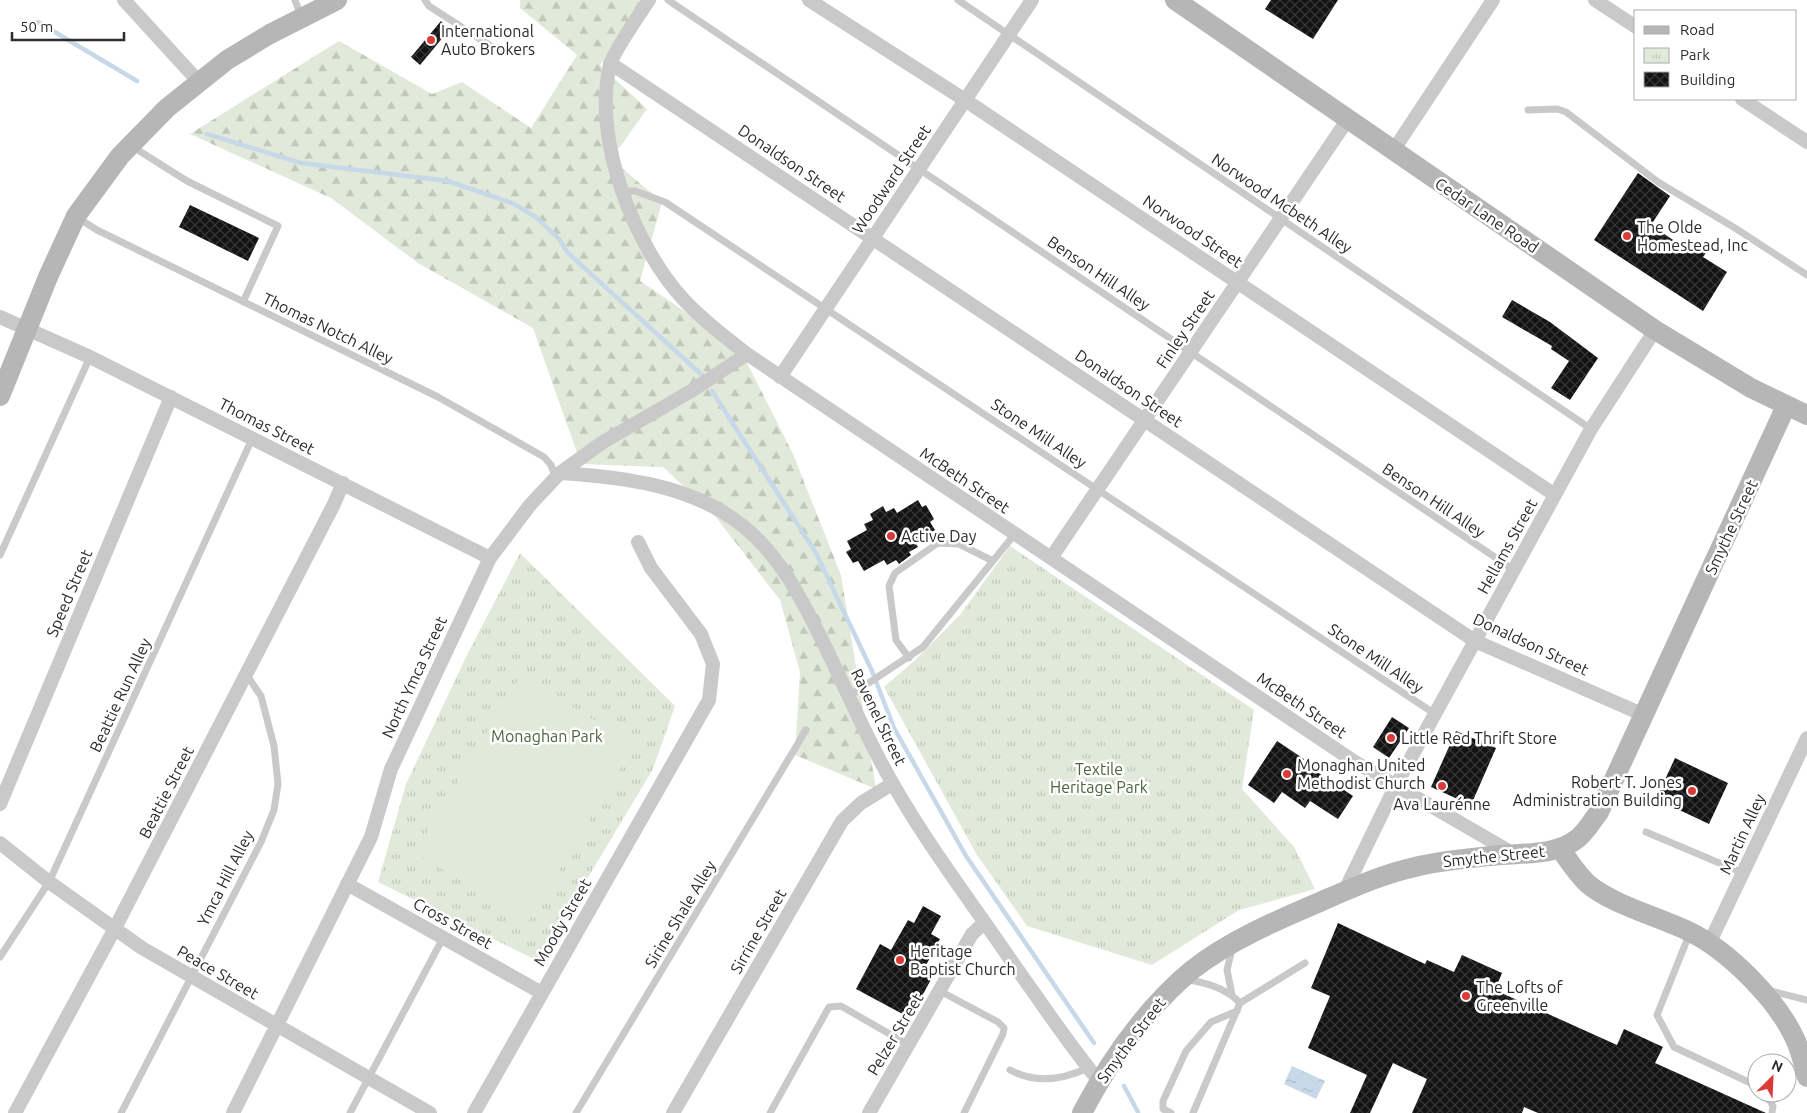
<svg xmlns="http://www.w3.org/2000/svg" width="1807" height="1113" viewBox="0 0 1807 1113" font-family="Ubuntu,sans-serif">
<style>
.forest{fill:url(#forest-firs)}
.park{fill:url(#park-tufts)}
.garden{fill:#e1e9da}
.water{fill:url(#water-ripples)}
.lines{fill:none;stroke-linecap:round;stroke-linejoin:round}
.stream{stroke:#c7d8e8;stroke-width:4.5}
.building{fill:url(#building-cross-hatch)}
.lane{stroke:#c9c9c9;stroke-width:7}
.street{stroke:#c9c9c9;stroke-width:14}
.secondary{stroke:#b6b6b6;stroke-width:20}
.poi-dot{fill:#da3b38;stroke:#fff;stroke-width:2}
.labels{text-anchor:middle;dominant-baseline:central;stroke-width:5;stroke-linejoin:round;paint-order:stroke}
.poi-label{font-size:16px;fill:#2c2c2c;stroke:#fff;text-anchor:start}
.street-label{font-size:16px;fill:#2c2c2c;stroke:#fff}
.park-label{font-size:16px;fill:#4c653d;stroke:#fff}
</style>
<defs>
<pattern id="forest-firs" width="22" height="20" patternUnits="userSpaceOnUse" patternTransform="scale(1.25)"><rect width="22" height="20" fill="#e1e9da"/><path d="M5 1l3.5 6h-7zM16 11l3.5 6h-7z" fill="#c1c8bb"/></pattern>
<pattern id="park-tufts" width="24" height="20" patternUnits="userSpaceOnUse" patternTransform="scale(1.25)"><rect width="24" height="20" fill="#e1e9da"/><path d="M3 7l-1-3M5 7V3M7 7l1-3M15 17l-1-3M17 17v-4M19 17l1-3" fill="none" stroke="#c1c8bb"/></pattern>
<pattern id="water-ripples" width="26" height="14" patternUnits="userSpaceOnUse" patternTransform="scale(1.25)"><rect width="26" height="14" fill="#c7d8e8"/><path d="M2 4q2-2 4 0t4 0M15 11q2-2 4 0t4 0" fill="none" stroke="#abbac7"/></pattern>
<pattern id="building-cross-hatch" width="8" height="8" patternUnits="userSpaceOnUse" patternTransform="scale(1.25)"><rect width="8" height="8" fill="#131313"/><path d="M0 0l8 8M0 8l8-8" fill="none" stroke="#363636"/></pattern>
</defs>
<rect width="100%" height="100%" fill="#fff"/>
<!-- forest -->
<path class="forest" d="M520,0H643L600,65L647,109L611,159L662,202L640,281L740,349L793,454L841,575L876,789L795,755L800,672L780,600L715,516L663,467L581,464L533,328L418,263L331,198L190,134L339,41L432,94L462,82L531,128L577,55L520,8Z"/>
<!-- park -->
<path class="park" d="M1010,546L1254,710L1242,789L1294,847L1315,889L1239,910L1152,965L1027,926L977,855L884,687L914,661L960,615Z
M520,553L675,706L653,769L538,961L378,882L406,784L467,655Z"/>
<!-- garden -->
<path class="garden" d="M520,676L635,744L529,921L415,853Z"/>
<!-- water -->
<path class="water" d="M1292,1066L1325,1081L1316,1099L1284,1084Z"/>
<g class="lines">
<!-- stream -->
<path class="stream" d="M38,22L137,81
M207,134L301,163L448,181L512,203L536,217L560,240L567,252L702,375
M712,391L816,553L872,671L894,728L966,856L1094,1043
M1124,1086L1138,1112"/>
</g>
<!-- building -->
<path class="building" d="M1271,0H1338L1313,39L1265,9Z
M441,21L450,29L420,65L411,57Z
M1638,173L1670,196L1651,225L1688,250L1691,244L1706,253L1703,257L1727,272L1703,311L1594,240Z
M190,205L259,238L248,261L179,227Z
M1512,300L1550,322L1598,358L1570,400L1551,388L1569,361L1551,349L1552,346L1502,317Z
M918,500L922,507L926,505L934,519L930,522L935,530L915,542L918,547L909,552L911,555L899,564L896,560L887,565L884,560L864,571L858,561L853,563L846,552L851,549L847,541L867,530L864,524L873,520L870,514L883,506L886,512L894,508L897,513Z
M1392,717L1409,728L1389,758L1373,747Z
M1456,731L1496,748L1471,805L1431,787Z
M1277,741L1304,759L1302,762L1353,796L1338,819L1310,801L1305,808L1282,792L1274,803L1248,785Z
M1675,758L1728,783L1709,824L1656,799Z
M923,906L941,916L931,934L940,939L924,969L934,974L910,1018L856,989L880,944L891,950L908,920L914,923Z
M1338,923L1425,964L1427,960L1454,972L1462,955L1502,973L1495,990L1617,1045L1624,1029L1663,1047L1655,1063L1766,1113H1538L1524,1107L1522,1113H1412L1427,1079L1393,1063L1370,1113H1350L1367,1075L1308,1048L1330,996L1311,988Z"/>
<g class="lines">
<!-- lane -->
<path class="lane" d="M295,0L301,16
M425,0L429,6L494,48
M668,0L1514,570
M958,0L1591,429
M1528,110L1557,109L1566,112L1658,182L1735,228L1807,275
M133,147L187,181L278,226L243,302
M622,191H635L665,202L1435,714
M78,218L97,230L438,397L544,457L551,465L556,479
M0,555L90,357
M909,658L896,640L889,586L895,573L938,543L959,544L993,561
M849,696L923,647L1014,535
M1646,832L1743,873
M1689,935L1657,1015L1674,1047L1757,1086
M0,957L49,882L252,439
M1187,980C1206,982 1227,989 1240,1003
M1767,990L1807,1000
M940,991L998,1022L1004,1028L1003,1034L964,1113
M1232,995L1227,970L1232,949
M1010,1070C1036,1084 1062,1080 1088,1068
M1765,1093L1773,1106L1772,1113
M121,1113L261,842L274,810L278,784L274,746L261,696L246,674
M350,1113L443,938
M576,1113L806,730
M770,1113L829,1007L841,1006L907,1044
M1171,1113L1163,1109V1101L1186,1051L1211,1022L1237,1011
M1193,1113L1240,1003L1305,963"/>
<!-- street -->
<path class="street" d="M124,0L199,82
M649,0C640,14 613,52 610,65C592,138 634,246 684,300C703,320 725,337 747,354L1355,762L1514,854
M809,0L965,100L1555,495
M1595,0L1636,27
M610,63L1475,641L1644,715
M1742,99L1807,142
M1393,151L1493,0
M0,317L90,357L490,558
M780,377L1032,0
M560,473C623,477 692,485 743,526C780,556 800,596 821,638C845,686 866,738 893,784C927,844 969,899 1008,956C1038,998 1066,1041 1099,1081
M1051,558L1348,119
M0,804L171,397
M0,843L49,882L142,948L430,1113
M347,884L542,993
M1344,892L1395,787L1591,429L1655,330
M1709,944L1807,738
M15,1113L114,930L334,504L343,483
M233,1113L371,837L391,769L490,558L530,505L560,473L603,442L693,390L747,354
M474,1113L709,700L713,664L701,634L651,568L638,542
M673,1113L842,821L861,803L892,784
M869,1113L972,934L984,923"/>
<!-- secondary -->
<path class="secondary" d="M1175,0L1655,330L1751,388L1807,415
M0,396L48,277L76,216L120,156L167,108L227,60L270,34L337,0
M1560,848C1568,860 1577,874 1588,884C1611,904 1659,917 1688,931C1728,950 1778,1000 1796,1041C1801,1053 1804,1065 1807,1077
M1082,1113C1110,1060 1145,1009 1192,970C1230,940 1278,920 1322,901C1352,888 1383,874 1415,867C1443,860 1472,858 1501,855C1527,853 1556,855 1577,839C1586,832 1592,821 1599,812L1786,406"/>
</g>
<!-- markers -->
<g class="poi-dot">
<circle cx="431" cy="40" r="5"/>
<circle cx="1627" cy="236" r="5"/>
<circle cx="891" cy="536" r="5"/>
<circle cx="1391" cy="738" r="5"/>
<circle cx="1287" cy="774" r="5"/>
<circle cx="1442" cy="786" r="5"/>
<circle cx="1692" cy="791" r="5"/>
<circle cx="900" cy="960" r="5"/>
<circle cx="1466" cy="996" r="5"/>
</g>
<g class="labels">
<!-- poi labels -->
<g class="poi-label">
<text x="441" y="31">International<tspan x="441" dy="18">Auto Brokers</tspan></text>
<text x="1637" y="227">The Olde<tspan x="1637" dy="18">Homestead, Inc</tspan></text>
<text x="901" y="536">Active Day</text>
<text x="1401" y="738">Little Red Thrift Store</text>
<text x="1297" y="765">Monaghan United<tspan x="1297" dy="18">Methodist Church</tspan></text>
<text x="1682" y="782" text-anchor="end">Robert T. Jones<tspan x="1682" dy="18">Administration Building</tspan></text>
<text x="1442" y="804" text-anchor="middle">Ava Laurénne</text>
<text x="910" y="951">Heritage<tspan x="910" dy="18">Baptist Church</tspan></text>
<text x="1476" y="987">The Lofts of<tspan x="1476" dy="18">Greenville</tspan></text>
</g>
<!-- street labels -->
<g class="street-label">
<text transform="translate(792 163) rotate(34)">Donaldson Street</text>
<text transform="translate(891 179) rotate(-56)">Woodward Street</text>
<text transform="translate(1282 203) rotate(34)">Norwood Mcbeth Alley</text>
<text transform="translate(1487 215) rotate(34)">Cedar Lane Road</text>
<text transform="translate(1193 231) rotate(34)">Norwood Street</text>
<text transform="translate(1099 273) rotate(34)">Benson Hill Alley</text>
<text transform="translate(328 328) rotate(26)">Thomas Notch Alley</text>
<text transform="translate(1185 329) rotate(-56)">Finley Street</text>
<text transform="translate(1129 388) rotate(34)">Donaldson Street</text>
<text transform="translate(267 426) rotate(27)">Thomas Street</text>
<text transform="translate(1039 433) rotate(34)">Stone Mill Alley</text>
<text transform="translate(965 480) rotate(34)">McBeth Street</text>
<text transform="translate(1434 500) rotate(34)">Benson Hill Alley</text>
<text transform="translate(1731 527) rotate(-65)">Smythe Street</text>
<text transform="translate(1507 546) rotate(-61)">Hellams Street</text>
<text transform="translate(69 593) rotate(-67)">Speed Street</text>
<text transform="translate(1531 644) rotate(25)">Donaldson Street</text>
<text transform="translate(1376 658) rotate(34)">Stone Mill Alley</text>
<text transform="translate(414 677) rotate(-65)">North Ymca Street</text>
<text transform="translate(120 695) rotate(-65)">Beattie Run Alley</text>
<text transform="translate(1302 705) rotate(34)">McBeth Street</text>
<text transform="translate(879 717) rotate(64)">Ravenel Street</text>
<text transform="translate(166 792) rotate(-63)">Beattie Street</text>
<text transform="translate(1742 834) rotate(-65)">Martin Alley</text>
<text transform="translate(1494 856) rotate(-6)">Smythe Street</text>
<text transform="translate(225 878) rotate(-63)">Ymca Hill Alley</text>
<text transform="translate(680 914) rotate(-59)">Sirine Shale Alley</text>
<text transform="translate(562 922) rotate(-60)">Moody Street</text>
<text transform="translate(453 923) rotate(29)">Cross Street</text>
<text transform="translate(758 931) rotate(-60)">Sirrine Street</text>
<text transform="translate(218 972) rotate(30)">Peace Street</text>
<text transform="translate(895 1034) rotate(-59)">Pelzer Street</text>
<text transform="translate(1131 1040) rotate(-53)">Smythe Street</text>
</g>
<!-- park labels -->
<g class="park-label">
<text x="547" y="736">Monaghan Park</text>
<text x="1099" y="769">Textile<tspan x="1099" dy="18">Heritage Park</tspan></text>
</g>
</g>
<!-- legend -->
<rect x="1634" y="10" width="162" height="90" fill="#ffffff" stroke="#ababab"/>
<rect x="1644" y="26" width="25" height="8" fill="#b6b6b6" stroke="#ababab"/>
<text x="1680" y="35" font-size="15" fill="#2c2c2c">Road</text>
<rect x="1644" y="48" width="25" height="15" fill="url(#park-tufts)" stroke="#ababab"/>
<text x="1680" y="60" font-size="15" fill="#2c2c2c">Park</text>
<rect x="1644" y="72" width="25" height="15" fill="url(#building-cross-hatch)" stroke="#ababab"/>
<text x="1680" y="85" font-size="15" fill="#2c2c2c">Building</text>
<!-- north arrow -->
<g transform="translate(1772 1078) rotate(24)"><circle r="24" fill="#ffffff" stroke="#ababab"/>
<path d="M0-4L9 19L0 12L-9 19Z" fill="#da3b38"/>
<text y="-8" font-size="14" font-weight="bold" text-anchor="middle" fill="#2c2c2c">N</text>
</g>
<!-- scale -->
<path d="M12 32v8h112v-8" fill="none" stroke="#2c2c2c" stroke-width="2.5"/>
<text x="20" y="32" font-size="15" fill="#2c2c2c" stroke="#ffffff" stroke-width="4" paint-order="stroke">50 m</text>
</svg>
